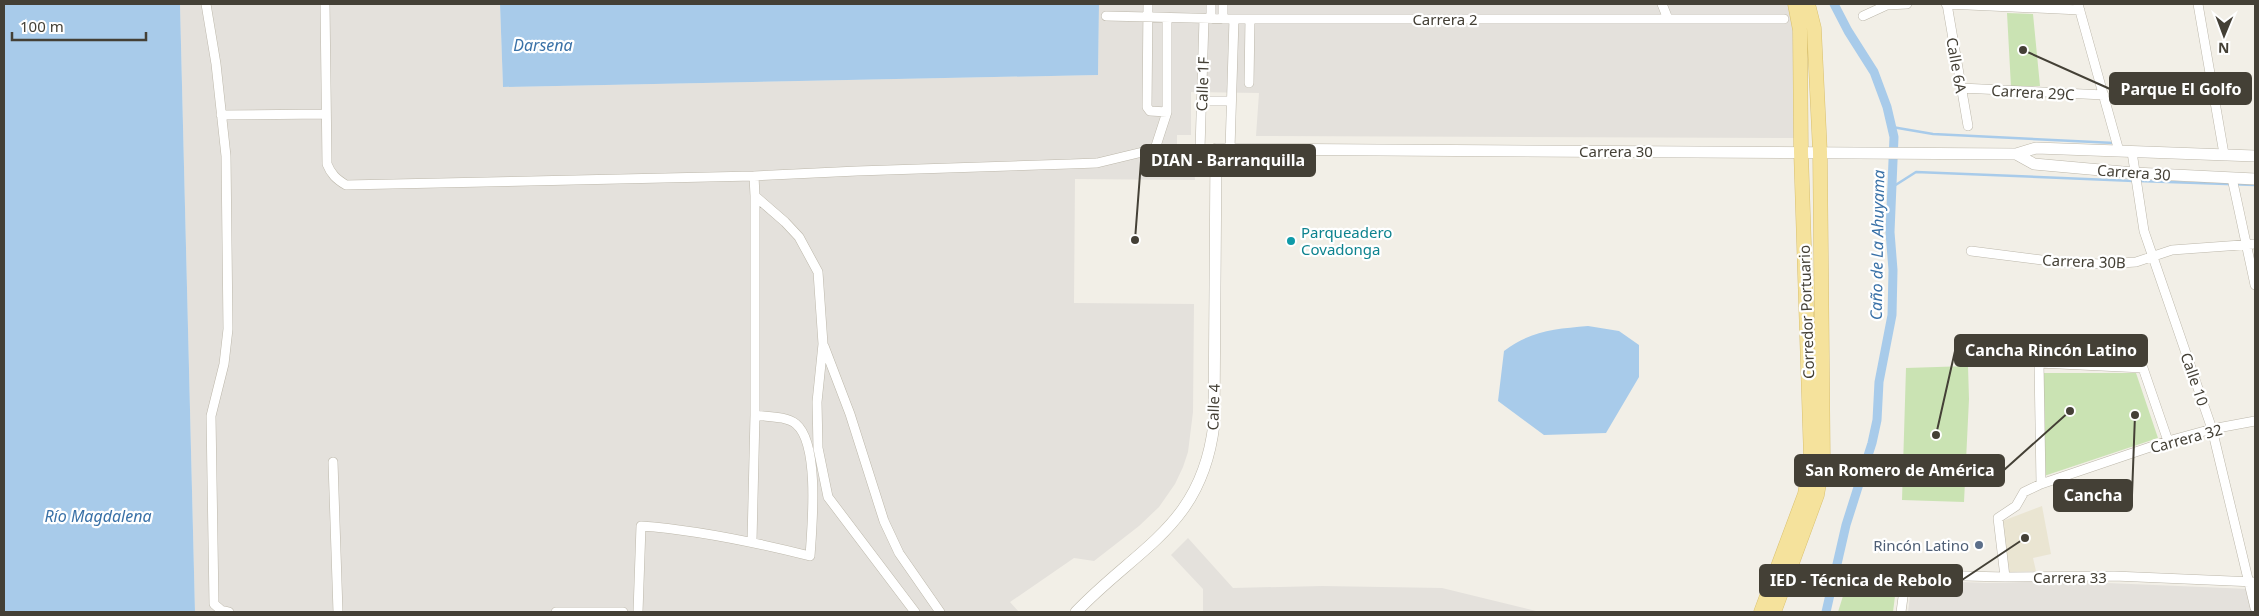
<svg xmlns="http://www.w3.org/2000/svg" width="2259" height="616" viewBox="0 0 2259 616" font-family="'Noto Sans',sans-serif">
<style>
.industrial{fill:#e4e1dc}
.education{fill:#eae5d2}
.green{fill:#cae3b3}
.water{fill:#a8cbea}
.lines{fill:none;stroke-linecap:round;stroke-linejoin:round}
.stream{stroke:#a8cbea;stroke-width:2.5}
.canal{stroke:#a8cbea;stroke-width:9}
.minor-casing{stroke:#bcb7aa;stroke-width:10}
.tertiary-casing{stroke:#bcb7aa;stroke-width:12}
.primary-casing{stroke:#d9c06e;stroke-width:15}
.minor{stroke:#fff;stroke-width:9}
.tertiary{stroke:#fff;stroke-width:11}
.primary{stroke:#f5e29c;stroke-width:14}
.culture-dot{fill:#0f9aa8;stroke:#fff;stroke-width:2}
.service-dot{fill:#5c6f8a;stroke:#fff;stroke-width:2}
.labels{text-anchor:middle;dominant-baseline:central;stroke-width:4.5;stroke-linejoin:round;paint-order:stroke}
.street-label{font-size:15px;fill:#444036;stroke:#fff}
.culture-label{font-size:15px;fill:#0d838f;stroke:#fff;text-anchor:start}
.service-label{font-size:15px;fill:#4e5e75;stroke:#fff;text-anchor:end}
.water-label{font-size:16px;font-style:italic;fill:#3971a7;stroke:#fff}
.leader{fill:none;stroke:#444036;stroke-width:2}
.callout-dot{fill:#444036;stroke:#fff;stroke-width:2}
.callout{fill:#444036;stroke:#444036;stroke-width:2}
.callout-label{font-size:16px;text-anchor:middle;font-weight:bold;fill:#fff}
</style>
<rect width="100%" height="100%" fill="#f2efe7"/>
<!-- industrial -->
<path class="industrial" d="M180,4H500L503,87L1098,75L1099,4H1789L1796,29V138L1256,136L1259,93L1191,92V135H1177V162L1194,163L1195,180L1075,179L1074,303L1194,304L1193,412L1188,452L1183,467L1175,484L1159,507L1139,526L1094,561L1074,558L1010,602L1019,612H195Z
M1188,538L1233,588L1322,586L1442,588L1540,612H1203V589L1171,555Z
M1912,580L1987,583L2060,581L2249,589L2254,612H1908Z"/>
<!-- education -->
<path class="education" d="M2042,506L2051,554L2033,558L2036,571L2009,572L2000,522Z"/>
<!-- green -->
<path class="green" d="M2007,13L2033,14L2040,86L2011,87Z
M1968,366L1969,399L1964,502L1902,500L1906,368Z
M2044,373H2136L2158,438L2044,476Z
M1844,579L1897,580L1893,612H1838L1843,596Z"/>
<!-- water -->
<path class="water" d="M4,4H180L195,612H4Z
M500,4H1099L1098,75L503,87Z
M1588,326L1619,331L1639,345V377L1606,433L1544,435L1498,401L1504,351C1532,330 1555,329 1588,326Z"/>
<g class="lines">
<!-- stream -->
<path class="stream" d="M1892,127L1933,134L2114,143
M2139,181L2255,185
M1894,186L1916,172L2134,181"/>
<!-- canal -->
<path class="canal" d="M1826,612L1846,525L1872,443L1877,420L1879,382L1892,315L1893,270L1890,232L1894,137L1887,107L1874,72L1848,31L1834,4"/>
<defs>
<path id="minor" d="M206,4L216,64L226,156L228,329L224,364L211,416L214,604L221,610L229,612
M325,4L327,164C331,174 336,179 346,185L754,176L857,171L1070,164L1097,163L1155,149H1164
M1148,4L1147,107L1150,111L1167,112
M1662,4L1668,19
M1946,4L2080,10
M1947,4L1968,126
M2078,4L2119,151
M2198,4L2224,154
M1106,16L1234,19H1784
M1863,16L1887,5L1907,4
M1211,19V4
M1223,19V4
M1249,83L1250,19
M1961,88L2104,95
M1201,101H1231
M221,115L326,114
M1155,149L1167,112V18
M1177,149H1216
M1200,149L1204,19
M1230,149L1234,19
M2132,152L2144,231L2212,429L2255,608
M754,176L755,196L785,222L799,237L818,272L823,344L817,402L818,448L828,497L915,612
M2232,178L2255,285
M1971,251L2066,263L2106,264L2136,262L2172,250L2255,244
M824,346L850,414L884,521L899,553L940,612
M333,462L338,612
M2041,484L2039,363L2143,368L2168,441
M752,541L755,415V196
M1885,574L2005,577L2114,576L2255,582
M2005,577L1998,518L2016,506L2024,492L2041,484L2168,441L2212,429L2255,421
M556,612H623
M638,612L641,526C698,530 754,542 810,556C812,527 820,444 796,424C786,416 768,417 755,415
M1901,612L1906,575"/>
<path id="tertiary" d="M2016,154L2034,164L2134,173L2255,179
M1076,612C1139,546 1202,526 1214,424L1216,149L2016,154L2036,148L2255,156"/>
<path id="primary" d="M1761,612L1805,494L1811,459L1801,152L1800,30L1795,4
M1774,612L1817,495L1823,460L1820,152L1814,28L1808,4"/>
</defs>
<!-- minor casing -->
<use href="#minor" class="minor-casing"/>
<!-- tertiary casing -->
<use href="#tertiary" class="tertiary-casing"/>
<!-- primary casing -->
<use href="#primary" class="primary-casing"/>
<!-- minor -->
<use href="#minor" class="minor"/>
<!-- tertiary -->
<use href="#tertiary" class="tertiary"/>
<!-- primary -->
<use href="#primary" class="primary"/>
</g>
<!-- markers -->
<circle class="culture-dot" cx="1291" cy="241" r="5"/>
<circle class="service-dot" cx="1979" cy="545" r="5"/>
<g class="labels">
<!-- street labels -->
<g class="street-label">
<text x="1445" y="19">Carrera 2</text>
<text transform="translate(1957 65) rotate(80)">Calle 6A</text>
<text transform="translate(1202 84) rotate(-88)">Calle 1F</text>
<text transform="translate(2033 92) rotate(3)">Carrera 29C</text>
<text x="1616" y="151">Carrera 30</text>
<text transform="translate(2134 172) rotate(4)">Carrera 30</text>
<text transform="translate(2084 261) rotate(2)">Carrera 30B</text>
<text transform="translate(1806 312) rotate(-92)">Corredor Portuario</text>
<text transform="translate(2195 379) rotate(71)">Calle 10</text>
<text transform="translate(1213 407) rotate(-88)">Calle 4</text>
<text transform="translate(2186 438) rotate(-15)">Carrera 32</text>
<text x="2070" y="577">Carrera 33</text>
</g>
<!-- culture labels -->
<g class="culture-label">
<text x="1301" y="232">Parqueadero<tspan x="1301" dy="17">Covadonga</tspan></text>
</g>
<!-- service labels -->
<g class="service-label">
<text x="1969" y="545">Rincón Latino</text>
</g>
<!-- water labels -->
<g class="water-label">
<text x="543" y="45">Darsena</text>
<text transform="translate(1877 245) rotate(-89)">Caño de La Ahuyama</text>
<text x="98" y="516">Río Magdalena</text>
</g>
</g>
<!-- callouts -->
<path class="leader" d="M2023 50L2110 89M1135 240L1141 161M1936 435L1955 351M2070 411L2004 470M2135 415L2132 495M2025 538L1962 580"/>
<g class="callout-dot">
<circle cx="2023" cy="50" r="5"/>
<circle cx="1135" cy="240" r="5"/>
<circle cx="1936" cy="435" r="5"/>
<circle cx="2070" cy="411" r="5"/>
<circle cx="2135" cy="415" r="5"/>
<circle cx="2025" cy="538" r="5"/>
</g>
<g class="callout">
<rect x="2110" y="73" width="141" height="31" rx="5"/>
<rect x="1141" y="145" width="174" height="31" rx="5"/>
<rect x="1955" y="335" width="192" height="31" rx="5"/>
<rect x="1795" y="455" width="209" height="31" rx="5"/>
<rect x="2054" y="480" width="78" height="31" rx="5"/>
<rect x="1760" y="565" width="202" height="31" rx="5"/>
</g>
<g class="callout-label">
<text x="2181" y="95">Parque El Golfo</text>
<text x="1228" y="166">DIAN - Barranquilla</text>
<text x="2051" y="356">Cancha Rincón Latino</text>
<text x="1900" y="476">San Romero de América</text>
<text x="2093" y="501">Cancha</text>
<text x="1861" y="586">IED - Técnica de Rebolo</text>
</g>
<!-- border -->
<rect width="2259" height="616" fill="none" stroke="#444036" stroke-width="10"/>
<!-- north arrow -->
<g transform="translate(2224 35) rotate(181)" stroke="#ffffff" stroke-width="4" paint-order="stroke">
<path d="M0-4L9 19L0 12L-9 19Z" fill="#444036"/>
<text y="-8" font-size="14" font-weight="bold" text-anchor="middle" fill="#444036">N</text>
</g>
<!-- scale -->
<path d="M12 32v8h134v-8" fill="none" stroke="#444036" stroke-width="2.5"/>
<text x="20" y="32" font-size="15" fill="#444036" stroke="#ffffff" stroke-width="4" paint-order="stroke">100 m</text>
</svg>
